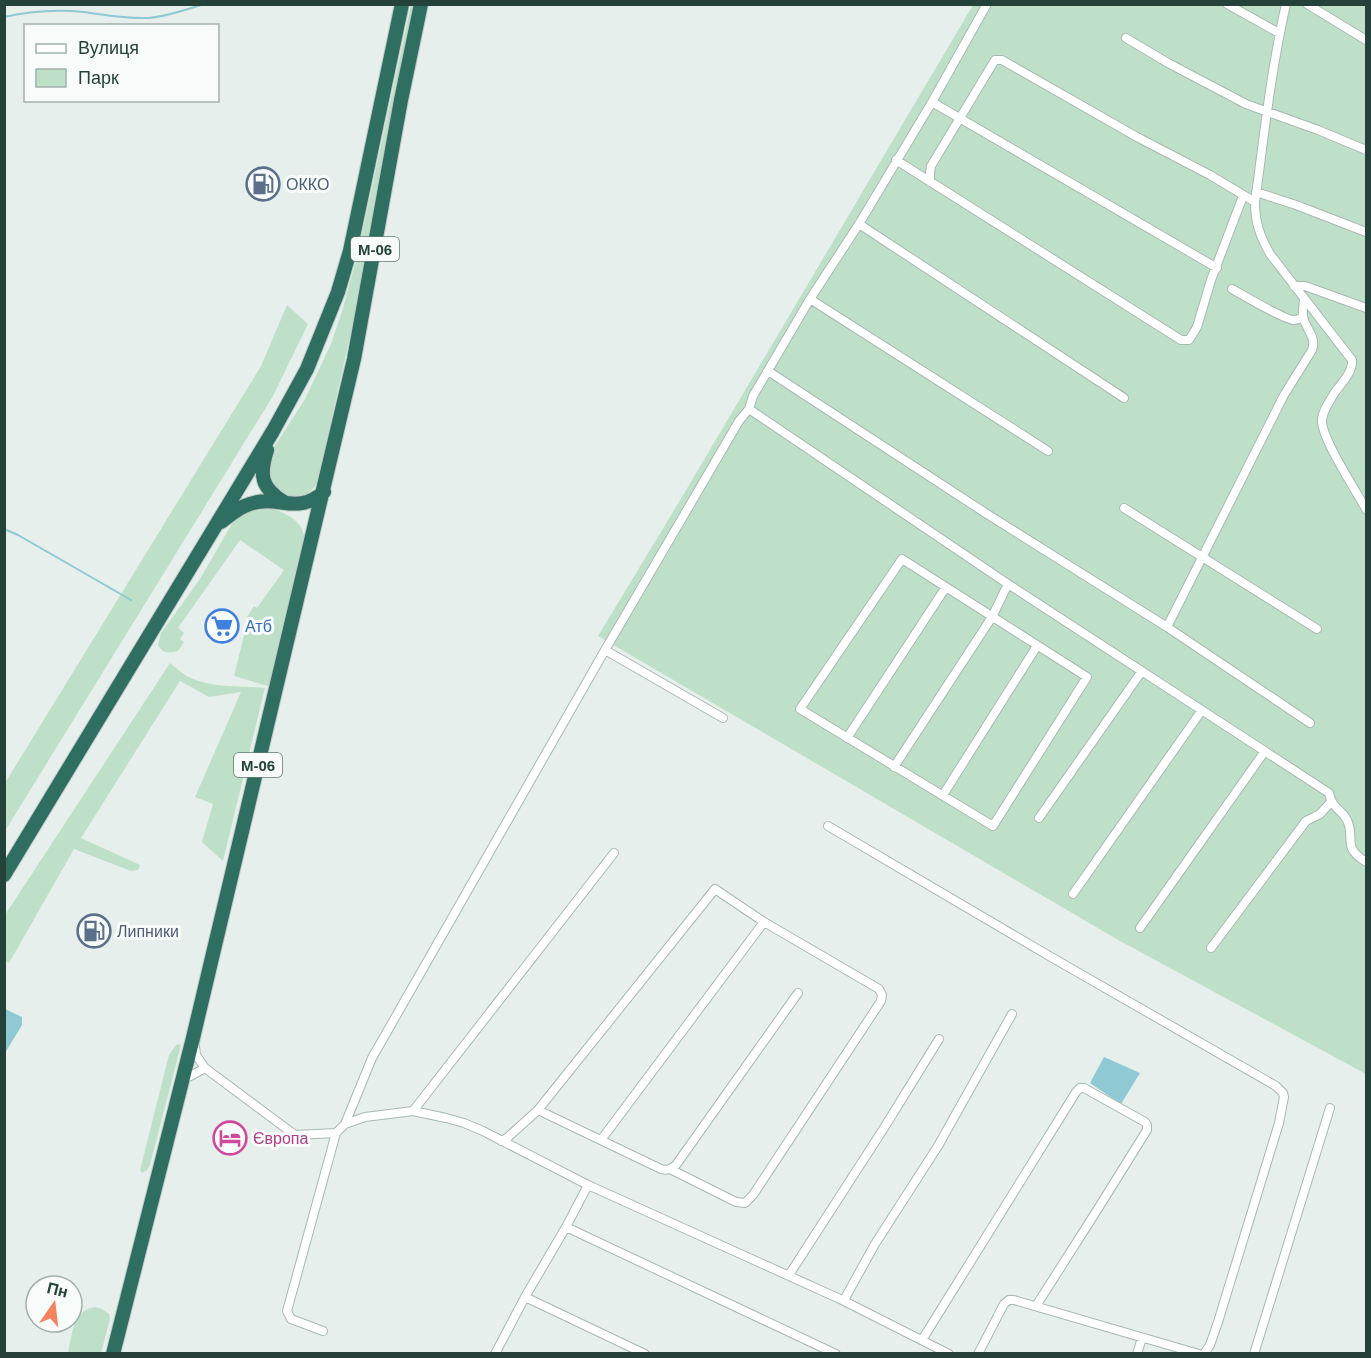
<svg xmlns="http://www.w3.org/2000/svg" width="1371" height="1358" viewBox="0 0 1371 1358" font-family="Helvetica,sans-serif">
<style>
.green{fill:#bfe0c8}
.water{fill:#8ec9d4}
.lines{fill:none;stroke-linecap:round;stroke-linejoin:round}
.stream{stroke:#8ec9d4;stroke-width:2}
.street-casing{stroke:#a8b8b2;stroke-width:10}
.highway-casing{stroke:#c2cac8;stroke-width:16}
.street{stroke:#fff;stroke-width:8}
.highway{stroke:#2f6f62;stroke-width:14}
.labels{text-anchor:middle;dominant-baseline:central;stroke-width:6;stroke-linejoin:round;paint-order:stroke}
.shield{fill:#f7fbf9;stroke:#637a73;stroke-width:1.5}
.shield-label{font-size:15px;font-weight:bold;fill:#24423a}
.service-label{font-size:16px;fill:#4e5e75;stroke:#f7fbf9;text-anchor:start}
.shop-label{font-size:16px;fill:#366cbe;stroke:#f7fbf9;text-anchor:start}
.hotel-label{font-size:16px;fill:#b23c85;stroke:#f7fbf9;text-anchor:start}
</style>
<rect width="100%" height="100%" fill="#e6efeb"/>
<!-- green -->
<path class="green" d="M411,5H417L356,310L317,483C304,504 291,499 273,489L266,465L269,455L305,399L331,344L343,308L358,253Z
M973,5H1366V1074L1120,941L598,636L676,507Z
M287,305L308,324L273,396L5,831V783L261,366Z
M265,506C285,513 304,519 305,542L271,687L234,676L248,619L247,617L254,606L257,608L284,570L240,540L178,628L184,633L180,639L184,642L178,651C169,653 163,654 158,645L161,633L200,579L234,520L239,513Z
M170,663C176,667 182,674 189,677C213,689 239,685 265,688L223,861L202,842L213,804L195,797L241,692L209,697L180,681L81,838L140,865L138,870L131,871L74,849L9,963L5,961V915Z
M177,1044L181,1045L150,1165L147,1170L142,1173L140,1170L169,1055Z
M96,1307L102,1309L109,1314L110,1319L101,1353H68C72,1335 73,1309 96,1307Z"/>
<!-- water -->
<path class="water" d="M5,1009L22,1017V1025L5,1053Z
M1104,1057L1140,1073L1121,1104L1090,1083Z"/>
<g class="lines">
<!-- stream -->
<path class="stream" d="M4,17C31,11 57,9 84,12C106,15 127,19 149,18C168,16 186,10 204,4
M4,529L18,535L131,600"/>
<defs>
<path id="street" d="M1227,4L1279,33
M1286,4C1271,70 1264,136 1255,202C1255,223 1260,236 1270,254L1352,360C1353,372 1342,383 1335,392C1330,401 1322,411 1322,421C1322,439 1356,491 1366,509
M1307,4L1366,40
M1126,38L1168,63L1246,104L1318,130L1366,150
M932,102L1217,268
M896,160L1181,340H1189L1197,327L1211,280L1243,196
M930,182V173L931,166L995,60H1002L1137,137L1210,175L1255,202
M1256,192L1296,205L1366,232
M859,224L1124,398
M1294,286H1305L1366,308
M1232,289C1243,295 1284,320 1294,320C1298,320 1299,319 1303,317
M810,299L1048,451
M768,371L987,514L1167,627L1310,723
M749,409L1008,584L1329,793C1332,809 1341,808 1347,820C1356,839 1341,846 1366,862
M1124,508L1317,629
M902,559L1087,677L993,826L800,709Z
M1167,627L1284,395L1312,350C1317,336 1305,329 1303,316C1302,311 1304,304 1304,299
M605,650L723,718
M847,738L946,587
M894,767L992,617L1008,584
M943,795L1037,646
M1039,818L1142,671
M828,826L1051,957L1276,1086L1283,1093L1284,1097L1279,1123L1218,1322L1210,1345L1204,1354
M1073,894L1202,710
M1140,928L1265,751
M1211,948L1306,821L1320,814L1331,802
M195,1046L196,1055L205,1068L295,1135L336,1133L345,1124L365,1117L413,1111L446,1118L464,1123L483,1131L588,1185L840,1299L949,1354
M183,1080L205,1068
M538,1110L661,1169C668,1171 671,1169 676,1165L798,993
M413,1111L614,853
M345,1124L372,1058L605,650L739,421L749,409L753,396L810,299L859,224L932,102L987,4
M601,1140L764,922
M501,1141L507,1138L538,1110L715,889L764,922L879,989L882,995L881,1001L753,1195L745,1203L736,1202L670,1169
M566,1227L836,1354
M789,1275L884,1128L939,1039
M525,1297L645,1354
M844,1300L875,1244L938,1146L1012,1014
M323,1331L291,1319L287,1311L336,1133
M922,1340L1076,1092L1080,1088H1084L1145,1122L1147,1125V1130L1094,1215L1036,1306
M495,1354L525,1297L566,1227L588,1185
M978,1354L1004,1304L1009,1300H1014L1199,1354
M1137,1354L1142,1338
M1254,1354L1330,1108"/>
<path id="highway" d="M267,450C259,475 261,488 284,502
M221,522C230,515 239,507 250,504C279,494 296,516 324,492
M4,875L273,431L307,369L338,292L350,251L402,4
M113,1354L193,1038L354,359L401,100L421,4"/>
</defs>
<!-- street casing -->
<use href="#street" class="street-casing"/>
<!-- highway casing -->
<use href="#highway" class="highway-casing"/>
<!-- street -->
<use href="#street" class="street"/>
<!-- highway -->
<use href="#highway" class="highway"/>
</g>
<!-- icons -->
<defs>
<symbol id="fuel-ring" viewBox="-11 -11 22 22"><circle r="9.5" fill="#f7fbf9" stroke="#5c6f8a" stroke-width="1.5"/><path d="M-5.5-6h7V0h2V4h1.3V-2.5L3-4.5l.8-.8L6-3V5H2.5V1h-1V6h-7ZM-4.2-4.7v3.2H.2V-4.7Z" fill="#5c6f8a"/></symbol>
<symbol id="supermarket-ring" viewBox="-11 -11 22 22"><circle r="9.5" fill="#f7fbf9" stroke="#3f7fe0" stroke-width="1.5"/><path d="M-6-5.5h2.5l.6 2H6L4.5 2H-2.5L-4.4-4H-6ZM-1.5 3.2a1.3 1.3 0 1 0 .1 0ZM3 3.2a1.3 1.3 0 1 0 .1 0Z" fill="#3f7fe0"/></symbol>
<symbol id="hotel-ring" viewBox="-11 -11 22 22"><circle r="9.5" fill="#f7fbf9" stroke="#d1479c" stroke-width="1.5"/><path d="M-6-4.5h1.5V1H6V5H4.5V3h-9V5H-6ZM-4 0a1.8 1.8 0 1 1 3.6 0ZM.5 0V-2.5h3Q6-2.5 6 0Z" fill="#d1479c"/></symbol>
</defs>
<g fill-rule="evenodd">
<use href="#fuel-ring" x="244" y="165" width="38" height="38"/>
<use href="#supermarket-ring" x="203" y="607" width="38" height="38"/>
<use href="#fuel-ring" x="75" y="912" width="38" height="38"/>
<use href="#hotel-ring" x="211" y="1119" width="38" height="38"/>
</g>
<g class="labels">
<!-- shield labels -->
<g class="shield">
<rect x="351" y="237" width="48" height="24" rx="4.5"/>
<rect x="234" y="753" width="48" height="24" rx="4.5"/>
</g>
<g class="shield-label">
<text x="375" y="249">М-06</text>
<text x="258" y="765">М-06</text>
</g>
<!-- service labels -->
<g class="service-label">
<text x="286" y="184">ОККО</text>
<text x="117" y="931">Липники</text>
</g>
<!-- shop labels -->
<g class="shop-label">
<text x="245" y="626">Атб</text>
</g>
<!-- hotel labels -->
<g class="hotel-label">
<text x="253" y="1138">Європа</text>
</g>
</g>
<!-- border -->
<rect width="1371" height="1358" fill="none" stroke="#24423a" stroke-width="12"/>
<!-- legend -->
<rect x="24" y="24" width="195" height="78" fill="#f7fbf9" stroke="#a3b1ad" stroke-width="1.5"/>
<rect x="36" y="44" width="30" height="9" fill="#ffffff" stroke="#a3b1ad" stroke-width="1.5"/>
<text x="78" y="54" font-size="18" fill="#24423a">Вулиця</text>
<rect x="36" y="69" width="30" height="18" fill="#bfe0c8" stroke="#a3b1ad" stroke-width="1.5"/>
<text x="78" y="84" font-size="18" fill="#24423a">Парк</text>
<!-- north arrow -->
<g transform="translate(54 1304) rotate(14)"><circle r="28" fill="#f7fbf9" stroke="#a3b1ad" stroke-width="1.5"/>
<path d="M0-4.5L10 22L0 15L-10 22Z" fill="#f4845f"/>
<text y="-9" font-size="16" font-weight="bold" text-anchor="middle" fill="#24423a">Пн</text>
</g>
</svg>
